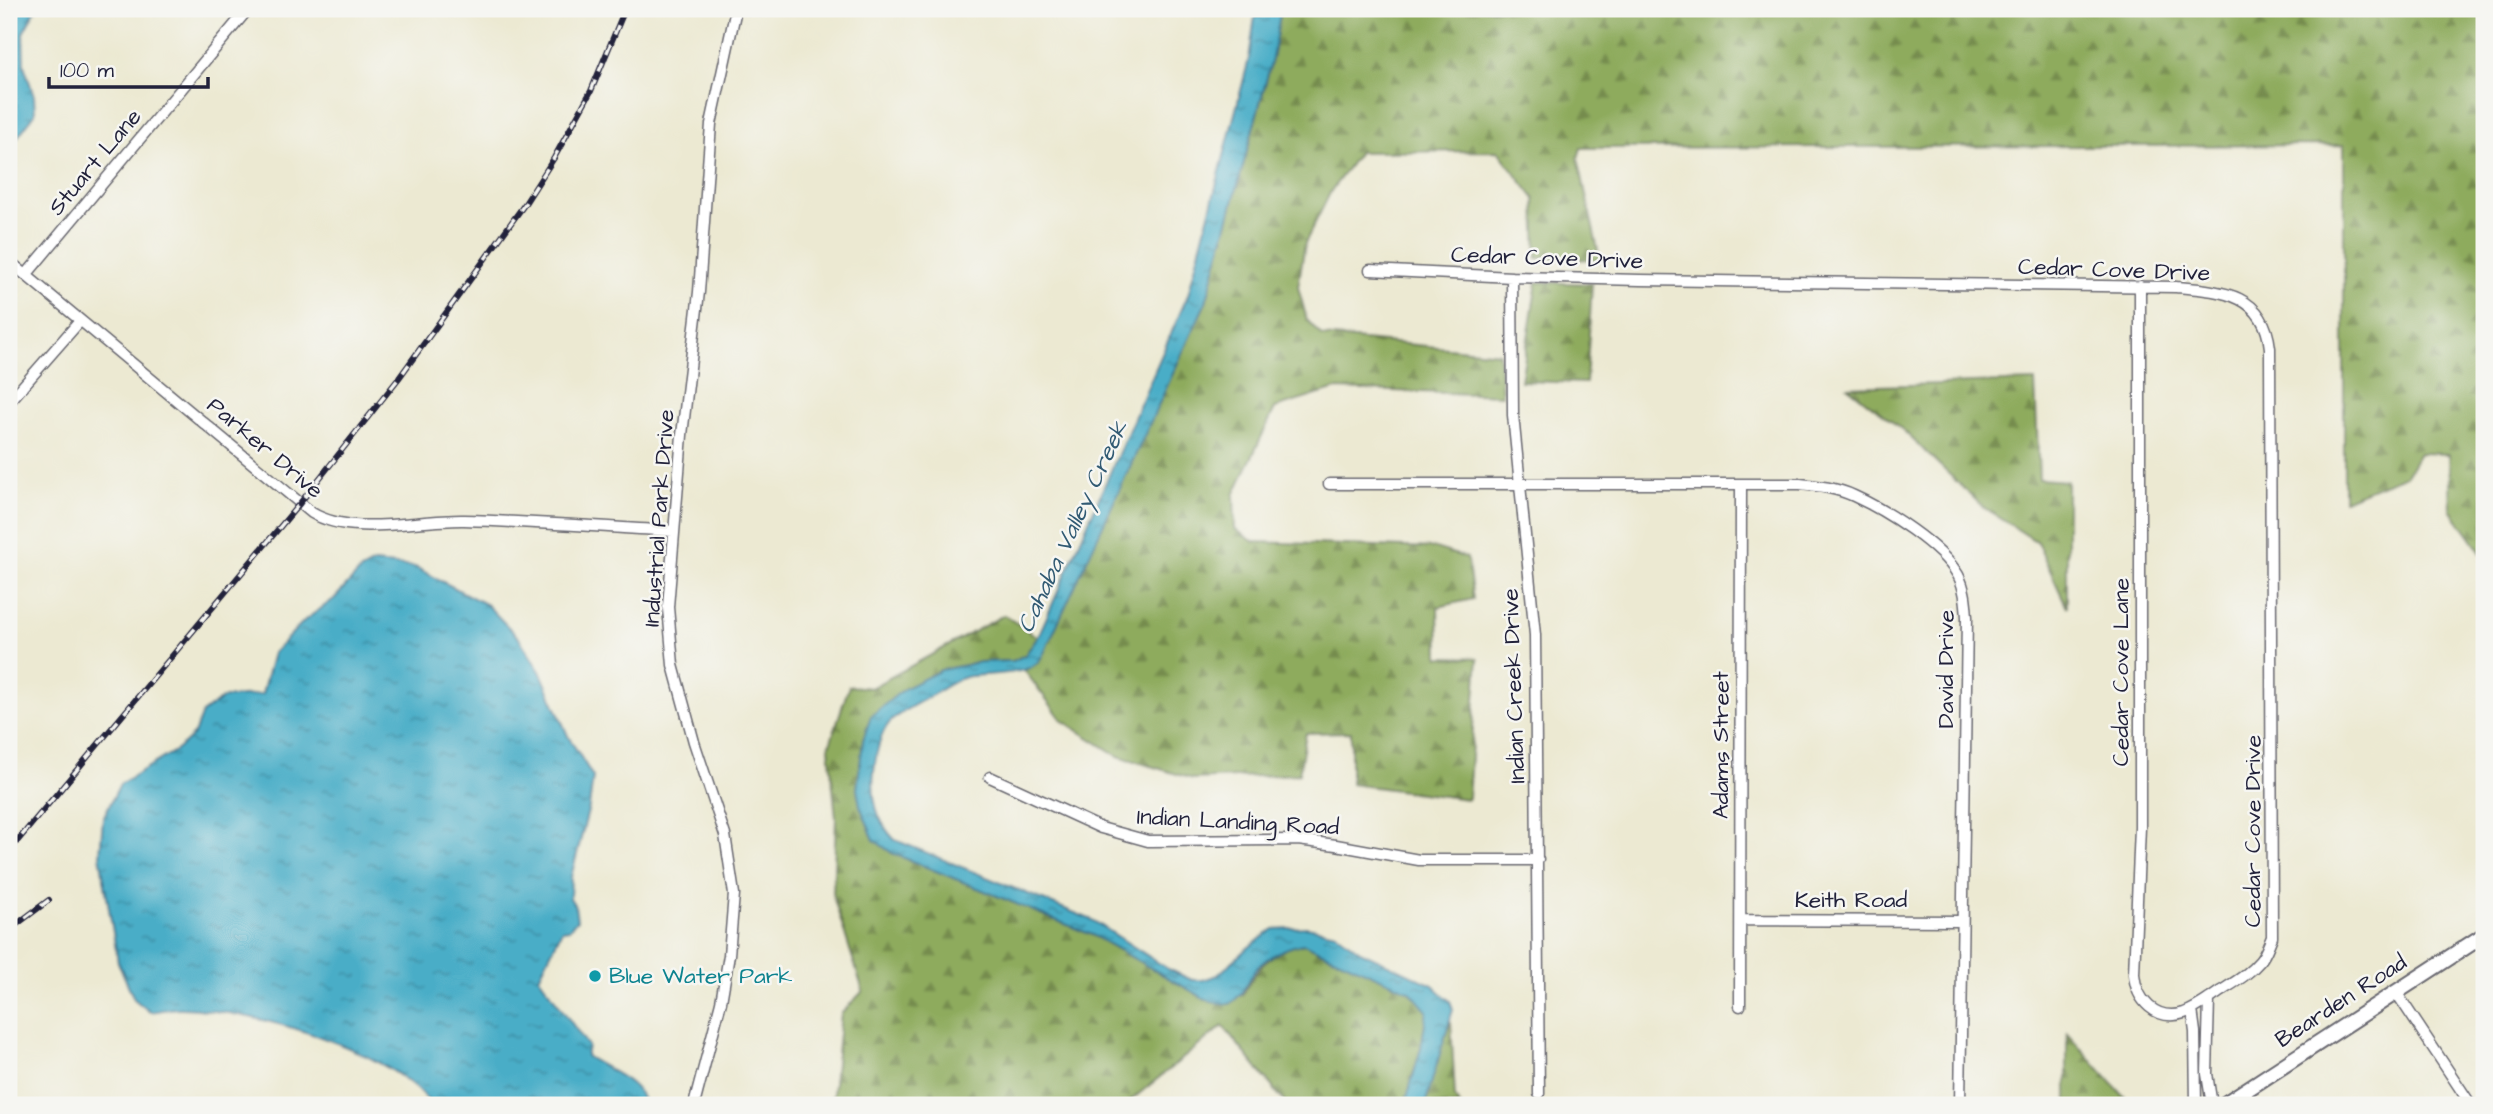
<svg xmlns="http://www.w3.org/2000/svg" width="2493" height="1114" viewBox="0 0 2493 1114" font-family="'Architects Daughter',sans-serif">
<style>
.forest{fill:url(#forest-firs);stroke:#58664c;stroke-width:2}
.water{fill:url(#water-ripples);stroke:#356881;stroke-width:2}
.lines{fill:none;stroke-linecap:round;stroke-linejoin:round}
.street-casing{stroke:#696870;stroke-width:13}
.secondary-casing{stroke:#696870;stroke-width:18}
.street{stroke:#fff;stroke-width:10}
.secondary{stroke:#fff;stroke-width:14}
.rail-casing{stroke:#22223b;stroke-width:6}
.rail{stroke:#f6f6f2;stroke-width:3.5;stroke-dasharray:10;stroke-linecap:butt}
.culture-dot{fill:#0f9aa8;stroke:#f6f6f2;stroke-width:2.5}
.labels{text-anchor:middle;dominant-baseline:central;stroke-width:5;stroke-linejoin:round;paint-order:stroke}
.street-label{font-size:23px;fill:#22223b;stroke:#f6f6f2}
.culture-label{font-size:23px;fill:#0d838f;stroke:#f6f6f2;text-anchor:start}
.water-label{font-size:24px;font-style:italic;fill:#315a73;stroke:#f6f6f2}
</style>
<defs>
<pattern id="forest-firs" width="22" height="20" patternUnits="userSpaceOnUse" patternTransform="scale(1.75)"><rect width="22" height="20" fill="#8eab5d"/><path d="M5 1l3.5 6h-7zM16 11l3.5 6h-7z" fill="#748b4e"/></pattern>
<pattern id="water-ripples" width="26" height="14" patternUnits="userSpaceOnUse" patternTransform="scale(1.75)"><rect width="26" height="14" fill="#48adc7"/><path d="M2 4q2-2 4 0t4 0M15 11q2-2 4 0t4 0" fill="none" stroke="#3c8ca3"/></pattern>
</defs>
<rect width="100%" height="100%" fill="#f6f6f2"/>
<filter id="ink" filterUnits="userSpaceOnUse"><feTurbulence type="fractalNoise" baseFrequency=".0143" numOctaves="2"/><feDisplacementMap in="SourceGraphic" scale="14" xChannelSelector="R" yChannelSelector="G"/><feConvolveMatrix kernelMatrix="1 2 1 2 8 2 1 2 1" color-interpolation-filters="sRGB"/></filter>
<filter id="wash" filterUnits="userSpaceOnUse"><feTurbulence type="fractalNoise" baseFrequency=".00686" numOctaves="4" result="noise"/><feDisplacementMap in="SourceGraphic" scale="28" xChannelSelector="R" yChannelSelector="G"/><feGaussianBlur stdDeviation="1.57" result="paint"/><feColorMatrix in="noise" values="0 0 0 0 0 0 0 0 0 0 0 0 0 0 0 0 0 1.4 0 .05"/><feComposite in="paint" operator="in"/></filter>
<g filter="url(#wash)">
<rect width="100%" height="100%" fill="#ece9d2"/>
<!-- forest -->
<path class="forest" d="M1281,9H2484V272L2481,303L2484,321V557L2451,510L2449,454L2419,453L2406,475L2344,500V145L1581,148L1578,158L1600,260L1537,258L1535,199L1498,151L1359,152L1331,191L1305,243L1298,287L1307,320L1322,336L1499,353L1502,395L1336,389L1275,408L1234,495L1235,529L1254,542L1435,548L1467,558L1473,599L1438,607L1439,657L1478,658L1468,799L1351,784V732L1306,733L1299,774L1193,779L1118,756L1063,721L1024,670L1038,662L1206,302L1272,59Z
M1537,282L1592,284L1586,383L1521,381Z
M2035,381L2039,479L2067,481V607L2037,542L1983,507L1904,431L1848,387Z
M1004,615L1038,637L1025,655L1013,661L980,662L941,670L871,716L857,789L893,853L1092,935L1211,1002L1242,995C1257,969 1272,947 1304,944L1410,991L1428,1011L1421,1048L1405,1105H1287L1223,1026L1125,1105H863L862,1100L832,1103L841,1014L863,991L833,896L836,818L829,747L849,686L871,688Z
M1451,1021L1455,1097L1459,1105H1425L1440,1049Z
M2067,1033L2132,1105H2067Z"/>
<!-- water -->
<path class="water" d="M9,9H36L23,33L24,65L34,96L35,114L9,148Z
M1256,9H1281L1272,59L1206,302L1051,638C1047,645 1044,656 1038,662C1024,677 985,673 965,677C954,680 942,689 932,695C890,719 880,720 874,771C871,798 876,821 895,840L1092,920L1168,969L1192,980H1203L1218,975L1245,950L1274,929L1307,927L1336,933L1360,951L1433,985L1450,1001L1453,1009L1425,1105H1405L1421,1048L1427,1011L1410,991L1304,944C1288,946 1270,955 1258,967C1247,980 1246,992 1230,1004L1211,1002L1092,935L892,853L874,840L860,806L857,789L863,740L871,716L905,688L941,670L980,662L1013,661L1025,655L1038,637L1188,295L1249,59Z
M374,563L415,567L487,605L519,638L541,673L568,736L593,777L589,807L571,877L570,898L575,906L577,920L569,929L562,930L539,977L588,1046L586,1056C603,1068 644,1082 643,1105H432C390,1048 251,1010 182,1008C172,1007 160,1011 150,1012L134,999L118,962L100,855L103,818L120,784L178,749L194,734L202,713L223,698L262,694L273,653L305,620L334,599L361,570Z"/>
</g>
<g filter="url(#ink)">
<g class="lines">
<defs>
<path id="street" d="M9,261L312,513C352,537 418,519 464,520C534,522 604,527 673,531
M1370,270L1512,277L1640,280L2176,287C2222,291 2264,293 2270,348L2272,937C2268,946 2266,954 2260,961C2249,974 2235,982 2221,991C2210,998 2198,1008 2184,1013C2156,1022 2136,1000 2134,974L2140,827V286
M26,275L248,9
M1512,277L1513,415L1535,635L1539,1094
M9,402L80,321
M1329,484H1800C1819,486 1837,488 1854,496C1885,510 1941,545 1958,575C1965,588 1966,602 1967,617L1960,1105
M990,777L1101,828L1148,841L1298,840L1336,845L1419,860H1538
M1741,920L1962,921
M2396,992L2471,1105
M2209,999L2207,1074L2212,1105
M1740,1006L1741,484
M2192,1010L2195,1032L2196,1105
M694,1105L721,1002L729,955L734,894L725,835L694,742L673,665L668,607L682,435L699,292L711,124L736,9"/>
<path id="secondary" d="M2223,1105L2484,935"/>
</defs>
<!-- street casing -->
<use href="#street" class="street-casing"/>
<!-- secondary casing -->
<use href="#secondary" class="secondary-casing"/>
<!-- street -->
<use href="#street" class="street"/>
<!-- secondary -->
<use href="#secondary" class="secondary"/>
<defs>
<path id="rail" d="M9,851L300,503L399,378L524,205L554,158L591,91L625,9
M9,930L49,900"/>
</defs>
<!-- rail casing -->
<use href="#rail" class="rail-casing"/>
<!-- rail -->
<use href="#rail" class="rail"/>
</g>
</g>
<!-- markers -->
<circle class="culture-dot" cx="595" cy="976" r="7"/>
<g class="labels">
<!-- street labels -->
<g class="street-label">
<text transform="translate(95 162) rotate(-50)">Stuart Lane</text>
<text transform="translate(1547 258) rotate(2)">Cedar Cove Drive</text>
<text transform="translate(2114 270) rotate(2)">Cedar Cove Drive</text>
<text transform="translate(265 448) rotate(40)">Parker Drive</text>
<text transform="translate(659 518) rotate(-86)">Industrial Park Drive</text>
<text transform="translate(1946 669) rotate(-90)">David Drive</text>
<text transform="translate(2121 672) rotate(-90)">Cedar Cove Lane</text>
<text transform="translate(1514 686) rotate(-92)">Indian Creek Drive</text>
<text transform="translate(1721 745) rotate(-90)">Adams Street</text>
<text transform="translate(1238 822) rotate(3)">Indian Landing Road</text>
<text transform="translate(2253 831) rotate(-90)">Cedar Cove Drive</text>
<text x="1851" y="900">Keith Road</text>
<text transform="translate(2341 1001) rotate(-33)">Bearden Road</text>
</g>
<!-- culture labels -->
<g class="culture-label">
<text x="609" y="976">Blue Water Park</text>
</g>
<!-- water labels -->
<g class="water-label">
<text transform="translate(1073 527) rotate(-65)">Cahaba Valley Creek</text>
</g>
</g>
<!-- margin -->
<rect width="2493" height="1114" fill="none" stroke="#f6f6f2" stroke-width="35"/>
<!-- scale -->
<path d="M49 77v10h159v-10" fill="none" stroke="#22223b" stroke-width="3.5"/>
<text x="60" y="77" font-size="21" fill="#22223b" stroke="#f6f6f2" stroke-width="5" paint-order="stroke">100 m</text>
</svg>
